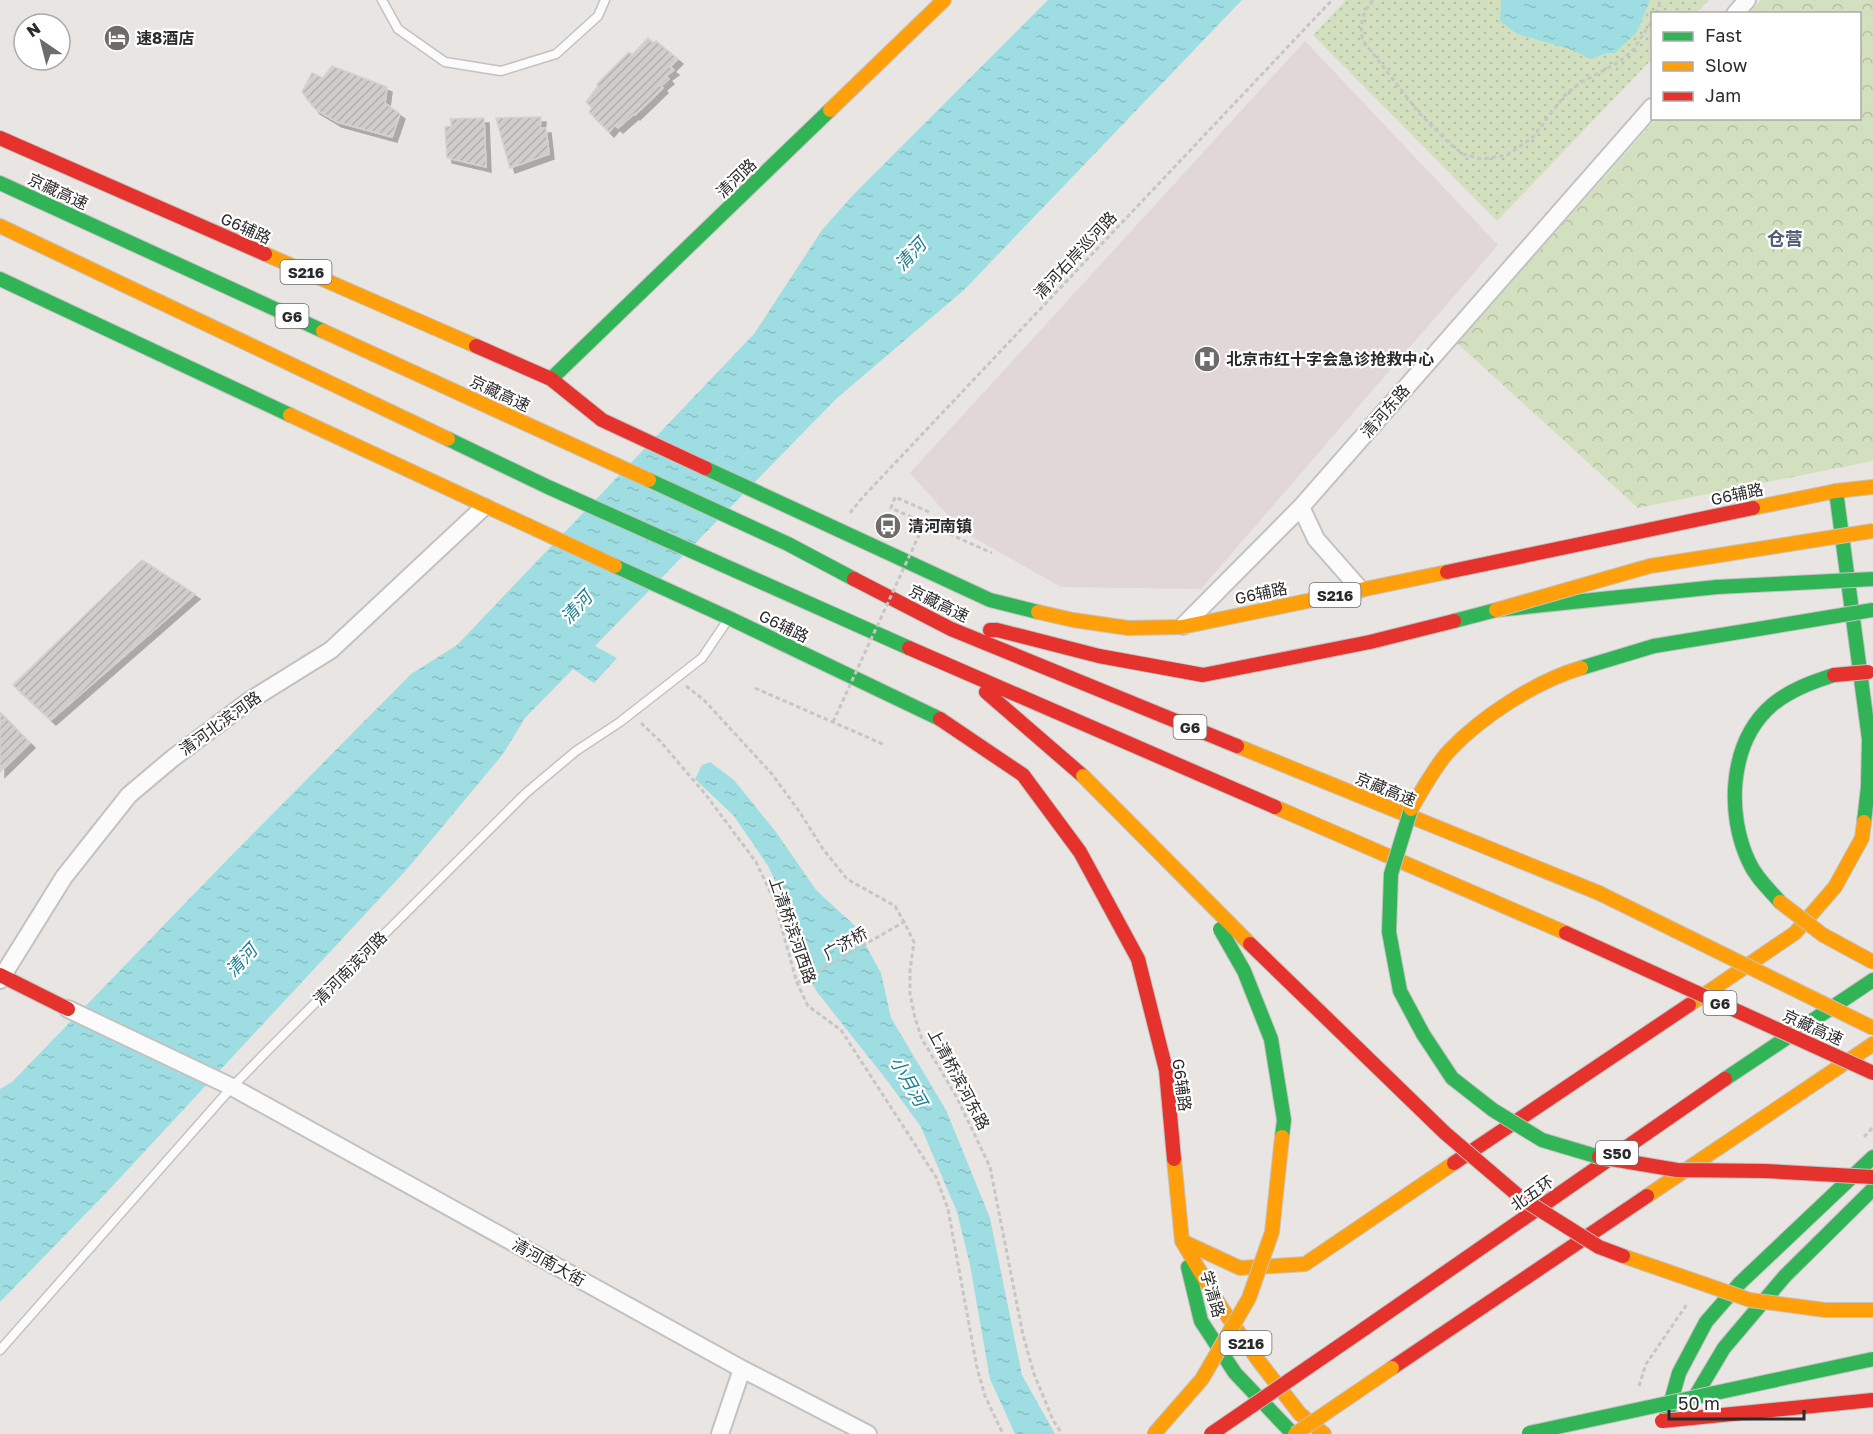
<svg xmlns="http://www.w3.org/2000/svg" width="1873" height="1434" viewBox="0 0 1873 1434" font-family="'Golos Text','Noto Sans SC',sans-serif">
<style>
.medical{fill:#e1d6d8}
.grass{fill:url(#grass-dots)}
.forest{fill:url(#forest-crowns)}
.water{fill:url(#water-ripples)}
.building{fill:url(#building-hatch);stroke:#d4d1ce;stroke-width:1.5;filter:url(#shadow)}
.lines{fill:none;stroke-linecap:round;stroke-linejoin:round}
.lane-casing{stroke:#c3c2c2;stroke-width:11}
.street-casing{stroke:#c3c2c2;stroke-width:20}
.fast-casing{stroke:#c3c2c2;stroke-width:16}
.slow-casing{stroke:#c3c2c2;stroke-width:16}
.jam-casing{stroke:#c3c2c2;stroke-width:16}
.path{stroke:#c6c6c6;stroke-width:3;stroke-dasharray:4.5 3;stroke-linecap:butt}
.lane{stroke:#fcfbfb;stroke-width:8}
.street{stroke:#fcfbfb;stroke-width:16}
.fast{stroke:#30b455;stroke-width:14}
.slow{stroke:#ff9f0a;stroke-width:14}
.jam{stroke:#e5322d;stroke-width:14}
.fast-bridge-casing{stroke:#c5c3c2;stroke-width:16;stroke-linecap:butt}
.slow-bridge-casing{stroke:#c5c3c2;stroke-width:16;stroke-linecap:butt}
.jam-bridge-casing{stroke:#c5c3c2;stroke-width:16;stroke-linecap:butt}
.path-bridge{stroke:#c6c6c6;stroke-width:3;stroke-dasharray:4.5 3;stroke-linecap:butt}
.fast-bridge{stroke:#30b455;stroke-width:14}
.slow-bridge{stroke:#ff9f0a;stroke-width:14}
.jam-bridge{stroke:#e5322d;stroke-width:14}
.labels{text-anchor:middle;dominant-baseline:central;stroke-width:4.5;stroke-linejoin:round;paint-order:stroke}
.shield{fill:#fff;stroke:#6b6b6b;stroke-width:1.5}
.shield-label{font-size:15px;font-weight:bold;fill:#2b2b2b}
.poi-label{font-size:16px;font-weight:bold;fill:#2b2b2b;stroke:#fff;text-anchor:start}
.street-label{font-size:16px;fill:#2b2b2b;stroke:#fff}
.neighbourhood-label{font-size:18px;font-weight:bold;fill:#505f78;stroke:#fff}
.water-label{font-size:18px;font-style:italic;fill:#1c7e8f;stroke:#fff}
</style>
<defs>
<pattern id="grass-dots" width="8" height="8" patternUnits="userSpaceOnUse" patternTransform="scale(1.5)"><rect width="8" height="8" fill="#d3e0bf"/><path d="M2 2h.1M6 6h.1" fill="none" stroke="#b5c0a4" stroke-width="1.8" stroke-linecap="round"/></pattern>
<pattern id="forest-crowns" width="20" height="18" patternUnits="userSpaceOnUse" patternTransform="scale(1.5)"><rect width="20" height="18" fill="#d3e0bf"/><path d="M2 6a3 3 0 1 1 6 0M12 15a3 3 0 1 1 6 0" fill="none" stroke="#b5c0a4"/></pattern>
<pattern id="water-ripples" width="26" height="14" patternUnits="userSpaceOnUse" patternTransform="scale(1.5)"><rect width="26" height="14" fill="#9edee2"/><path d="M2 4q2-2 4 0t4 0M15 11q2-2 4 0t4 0" fill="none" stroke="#88bfc2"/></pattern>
<pattern id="building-hatch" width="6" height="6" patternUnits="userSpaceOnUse" patternTransform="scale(1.5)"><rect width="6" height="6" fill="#d0cdcb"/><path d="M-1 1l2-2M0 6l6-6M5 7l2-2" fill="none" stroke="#b3b0ae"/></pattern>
<filter id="shadow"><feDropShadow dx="5" dy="5" stdDeviation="0" flood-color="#0004"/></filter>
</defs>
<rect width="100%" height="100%" fill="#e9e5e2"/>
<!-- medical -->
<path class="medical" d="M1305,41L1498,245L1201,589L1061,587L962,531L910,473Z"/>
<!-- grass -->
<path class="grass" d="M1346,0H1709L1696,13L1652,14V59L1497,221L1313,35Z"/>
<!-- forest -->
<path class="forest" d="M1761,0H1873V461L1638,508L1457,343L1656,119L1860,118V14L1749,13Z"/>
<!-- water -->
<path class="water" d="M1048,0H1242L964,290L837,398L595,646L617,658L594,683L573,669L525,718L503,754L408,868L106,1193L0,1302V1089L12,1082L225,862L411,674L457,645L754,334L822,230L853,195Z
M1501,0H1650L1637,32L1615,53H1607L1591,59L1570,49L1517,34L1500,21Z
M710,762L734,780L776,832L816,890L855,926L881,973L891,1018L946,1110L990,1218L1022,1375L1055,1434H1015L990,1379L970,1265L957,1212L921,1127L889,1083L817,992L802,966L787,905L768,866L734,816L695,779L702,765Z"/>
<!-- building -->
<path class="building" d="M648,38L653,43L656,41L678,59L670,67L674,70L666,76L669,79L661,86L663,88L635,115L634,114L618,128L615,125L609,132L589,112L592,108L586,102L598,86L597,84L629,52L632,55Z
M332,66L387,87L385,103L400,114L392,137L337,122L315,109L302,92L312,73L323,78Z
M541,117L540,128H546L549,154L510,168L496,118Z
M484,118L486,167L447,158L445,127L452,126L450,119Z
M142,560L195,594L51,720L13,685Z
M0,712L30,743L0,772Z"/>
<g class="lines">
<defs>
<path id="lane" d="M382,0L398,29L445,62L501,71L556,54L598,16L605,0
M0,1350L232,1087L276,1042L526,793L576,751L620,722L702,658L727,621"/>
<path id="street" d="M1735,14L1747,0
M1301,507L1316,539L1360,589
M1183,626L1301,507L1652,107
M0,980L64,877L129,795L173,758L249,701L331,650L484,507
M68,1009L232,1087L742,1369L868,1434
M720,1434L742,1369"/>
<path id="fast" d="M0,183L323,331
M0,279L290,415
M551,379L830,110
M448,439L548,487L909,648
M705,468L990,600L1038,612
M649,480L788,544L854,579
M1836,491L1869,739L1868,787L1864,822
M615,566L729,618L940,719
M1454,621L1496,610L1717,587
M1780,902C1769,889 1756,878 1749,862C1726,814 1729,742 1772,705C1790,690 1812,682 1834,675
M1725,1079L1873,980
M1188,1267L1201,1321L1235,1373L1293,1434
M1687,1410L1724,1348L1785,1276L1873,1189
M1666,1419L1679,1373L1706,1322L1740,1283L1873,1157"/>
<path id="slow" d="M830,110L944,0
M0,226L448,439
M265,254L476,346
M323,331L649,480
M290,415L615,566
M1753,508L1836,491L1873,487
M1038,612L1073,620L1128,628L1182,627L1447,572
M1237,746L1599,893
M1275,807L1566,933
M1689,1005L1795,933L1835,887L1862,838L1864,822
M1174,1159L1182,1241L1221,1307L1258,1360L1300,1414L1324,1434
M1647,1196L1873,1044
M1182,1241L1240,1268L1305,1264L1454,1163"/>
<path id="jam" d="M0,138L265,254
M476,346L551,379L602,420L705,468
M1447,572L1753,508
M854,579L951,629L1237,746
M990,630H997L1099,656L1203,675L1370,642L1454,621
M909,648L1275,807
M986,692L1083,776
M940,719L1023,775L1080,852L1138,959L1166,1070L1174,1159
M0,975L68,1009
M1454,1163L1689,1005
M1364,1329L1725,1079
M1392,1368L1647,1196"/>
</defs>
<!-- lane casing -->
<use href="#lane" class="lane-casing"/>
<!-- street casing -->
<use href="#street" class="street-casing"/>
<!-- fast casing -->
<use href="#fast" class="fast-casing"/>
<!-- slow casing -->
<use href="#slow" class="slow-casing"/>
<!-- jam casing -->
<use href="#jam" class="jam-casing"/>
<!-- path -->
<path class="path" d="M1373,0C1362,14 1359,24 1363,41L1420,114L1451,145L1463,154L1482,159L1507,155L1532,138L1565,95L1580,83L1619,62L1633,50L1652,21
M1656,14L1661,0
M929,512L895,497L891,508L992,553
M850,513L862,498L1332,0
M686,686L704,700L772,774L799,811L823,849L847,879L895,906L904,922L914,942L910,970V994L915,1018L922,1039L956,1096L990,1167L1023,1335L1034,1374L1053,1420L1062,1434
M755,688L885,745
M641,723L660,741L706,795L756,862L774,900L797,983L808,1006L841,1030L936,1177L948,1209L977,1368L985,1396L1003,1434
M797,983L904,922
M1864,1137L1873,1127
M1639,1386L1646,1364L1687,1304"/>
<!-- lane -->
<use href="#lane" class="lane"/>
<!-- street -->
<use href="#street" class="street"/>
<!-- fast -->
<use href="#fast" class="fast"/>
<!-- slow -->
<use href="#slow" class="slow"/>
<!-- jam -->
<use href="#jam" class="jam"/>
<defs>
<path id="fast-bridge" d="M1717,587L1873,579
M1581,668L1654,646L1873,610
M1411,809L1391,874L1389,932L1400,991L1423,1034L1452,1078L1493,1110L1542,1140L1599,1157
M1220,929L1244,971L1271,1039L1284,1120L1282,1137
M1529,1433L1873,1359"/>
<path id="slow-bridge" d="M1496,610L1650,566L1873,531
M1083,776L1250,944
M1411,809C1422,791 1435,766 1449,751C1481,717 1536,681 1581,668
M1599,893L1873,1028
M1780,902L1823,935L1873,962
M1623,1256L1750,1300L1825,1310H1873
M1154,1434L1202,1379L1249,1298L1272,1232L1282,1137
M1295,1434L1392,1368"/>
<path id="jam-bridge" d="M1834,675L1868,672
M1566,933L1873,1073
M1250,944L1445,1133L1521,1198L1599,1247L1623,1256
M1599,1157L1677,1170L1765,1171L1873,1177
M1662,1421L1873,1400
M1211,1434L1364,1329"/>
</defs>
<!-- fast-bridge casing -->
<use href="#fast-bridge" class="fast-bridge-casing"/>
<!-- slow-bridge casing -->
<use href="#slow-bridge" class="slow-bridge-casing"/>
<!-- jam-bridge casing -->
<use href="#jam-bridge" class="jam-bridge-casing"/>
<!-- path-bridge -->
<path class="path-bridge" d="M833,722L925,522"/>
<!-- fast-bridge -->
<use href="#fast-bridge" class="fast-bridge"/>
<!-- slow-bridge -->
<use href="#slow-bridge" class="slow-bridge"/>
<!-- jam-bridge -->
<use href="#jam-bridge" class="jam-bridge"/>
</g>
<!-- icons -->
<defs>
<symbol id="hotel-disc" viewBox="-11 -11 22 22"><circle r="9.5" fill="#6e6c6b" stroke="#fff"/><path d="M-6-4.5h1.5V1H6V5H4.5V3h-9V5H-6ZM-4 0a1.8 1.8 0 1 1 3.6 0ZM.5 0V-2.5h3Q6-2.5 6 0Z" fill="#fff"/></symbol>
<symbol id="hospital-disc" viewBox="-11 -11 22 22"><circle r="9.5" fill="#6e6c6b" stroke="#fff"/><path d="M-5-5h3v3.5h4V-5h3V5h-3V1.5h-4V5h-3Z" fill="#fff"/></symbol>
<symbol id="bus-disc" viewBox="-11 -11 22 22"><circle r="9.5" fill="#6e6c6b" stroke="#fff"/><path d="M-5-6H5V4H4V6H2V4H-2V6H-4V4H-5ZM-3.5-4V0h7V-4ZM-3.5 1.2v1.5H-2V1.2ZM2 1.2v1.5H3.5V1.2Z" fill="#fff"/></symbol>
</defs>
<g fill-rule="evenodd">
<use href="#hotel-disc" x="102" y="23" width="30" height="30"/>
<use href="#hospital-disc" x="1192" y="344" width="30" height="30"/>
<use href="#bus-disc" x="873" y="511" width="30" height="30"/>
</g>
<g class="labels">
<!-- shield labels -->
<g class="shield">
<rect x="280.5" y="260" width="51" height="24" rx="4.5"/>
<rect x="275.5" y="304" width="33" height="24" rx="4.5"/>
<rect x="1309.5" y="583" width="51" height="24" rx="4.5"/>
<rect x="1173.5" y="715" width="33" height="24" rx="4.5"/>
<rect x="1703.5" y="991" width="33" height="24" rx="4.5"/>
<rect x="1596" y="1141" width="42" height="24" rx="4.5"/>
<rect x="1220.5" y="1331" width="51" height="24" rx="4.5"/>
</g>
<g class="shield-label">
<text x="306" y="272">S216</text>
<text x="292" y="316">G6</text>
<text x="1335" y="595">S216</text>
<text x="1190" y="727">G6</text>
<text x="1720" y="1003">G6</text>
<text x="1617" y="1153">S50</text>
<text x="1246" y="1343">S216</text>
</g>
<!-- poi labels -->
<g class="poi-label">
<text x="136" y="38">速8酒店</text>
<text x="1226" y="359">北京市红十字会急诊抢救中心</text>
<text x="908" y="526">清河南镇</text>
</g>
<!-- street labels -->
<g class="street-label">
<text transform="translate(736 178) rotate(-44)">清河路</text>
<text transform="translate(58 191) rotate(25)">京藏高速</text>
<text transform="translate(246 228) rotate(24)">G6辅路</text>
<text transform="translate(1075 255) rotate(-47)">清河右岸巡河路</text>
<text transform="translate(500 393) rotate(25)">京藏高速</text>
<text transform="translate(1385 411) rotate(-49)">清河东路</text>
<text transform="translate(1737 494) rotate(-12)">G6辅路</text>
<text transform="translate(1261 593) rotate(-12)">G6辅路</text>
<text transform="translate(939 603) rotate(26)">京藏高速</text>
<text transform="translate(784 626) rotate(26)">G6辅路</text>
<text transform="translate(220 723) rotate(-36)">清河北滨河路</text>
<text transform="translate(1386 789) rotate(22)">京藏高速</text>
<text transform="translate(793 930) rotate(71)">上清桥滨河西路</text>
<text transform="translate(845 943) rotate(-30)">广济桥</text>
<text transform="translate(350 968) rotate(-45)">清河南滨河路</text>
<text transform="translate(1813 1027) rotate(24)">京藏高速</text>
<text transform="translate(959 1079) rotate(62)">上清桥滨河东路</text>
<text transform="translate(1182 1085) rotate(82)">G6辅路</text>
<text transform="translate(1532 1193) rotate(-35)">北五环</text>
<text transform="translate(549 1262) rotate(29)">清河南大街</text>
<text transform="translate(1213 1294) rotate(74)">学清路</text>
</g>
<!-- neighbourhood labels -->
<g class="neighbourhood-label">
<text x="1785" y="238">仓营</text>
</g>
<!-- water labels -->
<g class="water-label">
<text transform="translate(910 254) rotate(-47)">清河</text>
<text transform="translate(576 607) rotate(-47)">清河</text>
<text transform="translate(241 960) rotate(-47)">清河</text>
<text transform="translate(909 1081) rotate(60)">小月河</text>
</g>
</g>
<!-- legend -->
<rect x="1651" y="12" width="210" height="108" fill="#ffffff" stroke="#aaaaaa" stroke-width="1.5"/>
<rect x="1663" y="32" width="30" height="9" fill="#30b455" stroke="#aaaaaa" stroke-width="1.5"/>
<text x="1705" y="42" font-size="18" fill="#2b2b2b">Fast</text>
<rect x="1663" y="62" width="30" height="9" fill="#ff9f0a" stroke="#aaaaaa" stroke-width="1.5"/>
<text x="1705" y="72" font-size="18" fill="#2b2b2b">Slow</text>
<rect x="1663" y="92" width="30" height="9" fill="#e5322d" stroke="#aaaaaa" stroke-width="1.5"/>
<text x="1705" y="102" font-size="18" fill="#2b2b2b">Jam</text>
<!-- north arrow -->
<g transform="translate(42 42) rotate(325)"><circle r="28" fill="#ffffff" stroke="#aaaaaa" stroke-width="1.5"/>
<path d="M0-4.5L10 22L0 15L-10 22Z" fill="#6e6c6b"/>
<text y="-9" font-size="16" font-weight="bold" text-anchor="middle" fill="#2b2b2b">N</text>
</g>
<!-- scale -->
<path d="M1669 1410v9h135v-9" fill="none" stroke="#2b2b2b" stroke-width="3"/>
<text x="1678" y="1410" font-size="18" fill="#2b2b2b" stroke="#ffffff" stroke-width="4.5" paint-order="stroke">50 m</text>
</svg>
